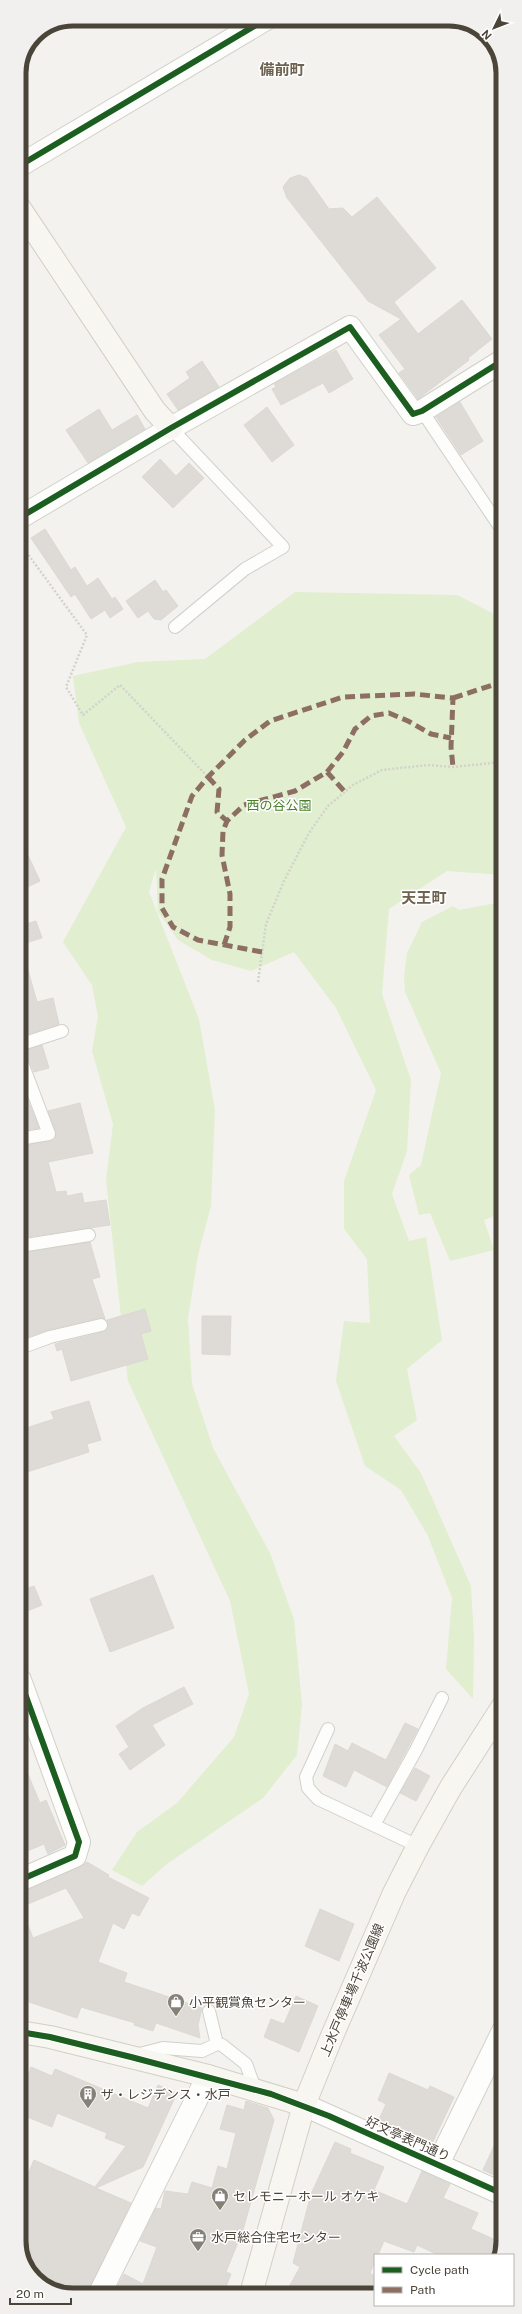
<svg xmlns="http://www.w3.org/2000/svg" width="522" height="2314" viewBox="0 0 522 2314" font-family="'Public Sans','Noto Sans JP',sans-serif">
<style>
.green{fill:#e1eecf}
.building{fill:#dedbd6;stroke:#dcd9d4;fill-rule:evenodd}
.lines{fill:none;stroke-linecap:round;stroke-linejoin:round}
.lane-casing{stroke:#d2d0cb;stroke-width:14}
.street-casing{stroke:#d2d0cb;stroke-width:24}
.secondary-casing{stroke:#d3cfc5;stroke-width:24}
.path{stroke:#d3d2cc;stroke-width:2.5;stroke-dasharray:2 2;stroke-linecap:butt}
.lane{stroke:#fdfdfc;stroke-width:12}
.street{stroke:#fdfdfc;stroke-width:22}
.secondary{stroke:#f7f6f1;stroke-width:22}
.quiet{stroke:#8d6e63;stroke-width:5;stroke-dasharray:10 5;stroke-linecap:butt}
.cycleway-casing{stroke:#fff;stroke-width:8}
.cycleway{stroke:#1b5e20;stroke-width:6}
.labels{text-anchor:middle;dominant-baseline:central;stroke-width:3;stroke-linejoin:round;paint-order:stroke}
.park-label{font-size:13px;fill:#4a7f2a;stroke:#fff}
.street-label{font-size:13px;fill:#4b4439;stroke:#fff}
.poi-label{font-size:13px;fill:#4b4439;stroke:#fff;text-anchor:start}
.quarter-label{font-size:15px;font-weight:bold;fill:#6e6250;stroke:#fff}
.rim{fill:none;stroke:#4b4439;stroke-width:5}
</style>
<rect width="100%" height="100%" fill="#f4f2ee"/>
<!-- green -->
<path class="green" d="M295,592L457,595L502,618V875L447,871L389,909L382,994L411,1080L407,1151L392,1194L409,1241L426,1237L442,1340L407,1369L417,1420L394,1436L421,1473L471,1586L474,1638L473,1699L446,1669L452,1598L428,1536L401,1490L365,1466L336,1381L344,1321L370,1323L367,1259L344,1229V1181L376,1090L336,1008L294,952L251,971L212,960L178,940L158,912L156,868L149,892L199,1019L215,1110L211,1206L198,1255L188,1319L192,1384L213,1448L270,1553L294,1619L302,1705L297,1755L263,1798L167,1864L142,1886L112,1870L137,1832L177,1803L234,1737L249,1694L230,1601L128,1381L106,1180L113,1124L92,1051L98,1016L92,985L63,942L126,827L79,723L73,676L138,662L205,659Z
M502,902L503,1213L484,1220L494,1250L450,1261L430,1213L419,1215L409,1175L421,1165L441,1073L405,992L404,977L407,953L422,922L453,906L459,910Z"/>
<!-- building -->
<path class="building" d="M299,175L307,178L329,209L343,208L352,217L377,197L436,268L394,302L418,334L462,300L492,339L468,358L469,360L418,399L399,373L405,369L379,335L401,319L368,301L287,198L283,187L286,183L290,178Z
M336,350L353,379L329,393L323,383L281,405L272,389L276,387L274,384Z
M202,361L219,387L178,410L167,394L190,378L186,372Z
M460,402L483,441L461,455L436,417Z
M267,407L294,445L272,462L244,425Z
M99,409L112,430L137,415L145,429L88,463L66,430Z
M160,459L176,476L189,463L204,478L173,508L142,477Z
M45,529L71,570L75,567L87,586L98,578L112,599L115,597L123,609L110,618L105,610L91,619L75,594L71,597L31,538Z
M155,580L163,592L166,590L178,606L161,620L154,619L148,611L138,618L126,601Z
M19,836L40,881L19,891Z
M36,921L42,938L19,945V926Z
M24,956L37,1002L53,998L59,1024L19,1037V957Z
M42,1045L49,1068L34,1072L25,1051Z
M19,1085H22L39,1128L19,1131Z
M80,1103L93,1153L48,1162L56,1192L66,1191L67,1196L82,1193L84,1203L106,1200L110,1225L20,1238L19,1146L54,1140L56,1132L48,1111Z
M90,1242L100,1277L92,1279L105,1319L99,1318L48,1330L20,1340V1253Z
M145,1309L151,1331L141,1334L148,1359L71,1381L62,1349L57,1351L55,1344L103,1332L108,1328L107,1320Z
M202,1316H231L230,1355L202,1354Z
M89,1401L101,1440L87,1444L89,1452L24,1473L20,1459V1430L54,1419L51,1412Z
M153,1575L174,1628L110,1652L90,1599Z
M34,1586L42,1605L20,1614V1591Z
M184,1687L193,1704L152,1725L165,1745L130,1770L119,1754L129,1747L116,1726L143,1708Z
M405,1723L418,1729L387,1787L354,1770L346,1787L323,1776L335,1744L348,1751L352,1743L386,1760Z
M20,1755L40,1803L46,1800L65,1845L48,1854L44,1844L20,1854Z
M415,1768L430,1776L416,1801L400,1793Z
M87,1862L109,1875L108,1877L149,1898L139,1916L132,1913L124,1929L113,1923L98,1962L127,1973L124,1982L202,2008L198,2025L200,2038L156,2023L153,2031L134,2025L135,2023L81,2007L77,2018L20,1999V1892L80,1867ZM66,1888L84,1918L33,1938L21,1907Z
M320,1909L354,1924L339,1961L305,1946Z
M296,1996L318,2006L299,2052L264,2037L271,2019L284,2024Z
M31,2067L52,2076L55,2069L148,2108L158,2085L177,2093L143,2167L96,2188L131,2203L87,2295H69L37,2281L20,2251V2192L34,2160L95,2187L126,2146L105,2138L107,2133L57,2113L52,2127L20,2114V2069L29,2073Z
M389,2073L428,2090L430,2086L454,2097L430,2148L377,2124L386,2104L378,2100Z
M246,2101L268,2108L274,2120L243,2230L226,2272L231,2274L223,2295H113L124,2274L143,2284L157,2247L140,2241L156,2208L161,2209L165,2191L188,2194L192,2182L212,2188L218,2166L227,2169L236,2133L220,2129L227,2105L244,2110Z
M503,2126V2179L483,2170Z
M335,2142L351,2149L350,2153L384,2167L374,2190L407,2204L422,2171L450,2184L443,2198L478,2213L471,2229L498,2241L491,2255H438L417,2245L414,2252L384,2241L378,2255H375V2261L370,2273L375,2276V2294H285L300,2267L293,2263L311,2194Z"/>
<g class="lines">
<defs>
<path id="lane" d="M422,411L502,530
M171,428L283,547L245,569L175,627
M19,1045L62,1031
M19,1055L49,1134L19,1139
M20,1246L89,1235
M20,1348L50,1337L101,1325
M502,1466L503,1467
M328,1729L306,1777L308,1788L318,1799L418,1846
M374,1825L416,1750L442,1698
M209,2011L217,2044
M136,2055L163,2048L202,2051L217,2044L222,2045L246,2064L255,2089"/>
<path id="street" d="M19,166L266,19
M19,518L171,428L350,327L413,414L422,411L502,361
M20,1680L79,1842L75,1856L20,1880
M304,2105L503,2194
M438,2164L503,2031
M99,2295L208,2076"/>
<path id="secondary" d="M19,207L155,411L171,428
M20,2032L50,2037L208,2076L304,2105
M251,2294L304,2105L332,2036L394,1893L418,1846L451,1787L503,1706"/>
</defs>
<!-- lane casing -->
<use href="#lane" class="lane-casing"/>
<!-- street casing -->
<use href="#street" class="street-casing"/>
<!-- secondary casing -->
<use href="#secondary" class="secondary-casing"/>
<!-- path -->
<path class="path" d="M19,542L87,635L66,687L83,715L120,685L208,777
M258,982L266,924L284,881L309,833L328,806L353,785L382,770L428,765L453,767L502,762"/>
<!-- lane -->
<use href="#lane" class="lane"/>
<!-- street -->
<use href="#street" class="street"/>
<!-- secondary -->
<use href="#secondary" class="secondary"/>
<!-- quiet -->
<path class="quiet" d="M453,698L502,682
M327,772L345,792
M208,777L219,789L217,812L227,821
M224,945L230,927V894L222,855L223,831L227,821L244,805L295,791L327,772L343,752L355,729L371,716L389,713L408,721L431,734L451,738
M262,952L198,940L173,927L162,908V879L192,796L208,777L245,740L270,721L343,697L414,694L453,698L451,747L453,767
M252,2292L257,2294"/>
<defs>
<path id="cycleway" d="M19,166L266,19
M19,518L171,428L350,327L413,414L422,411L502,361
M20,1680L79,1842L75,1856L20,1880
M20,2032L50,2037L131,2057L271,2094L329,2116L503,2194"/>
</defs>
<!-- cycleway casing -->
<use href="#cycleway" class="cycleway-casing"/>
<!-- cycleway -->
<use href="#cycleway" class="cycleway"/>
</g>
<!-- icons -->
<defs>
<symbol id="shop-pin" viewBox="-11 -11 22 30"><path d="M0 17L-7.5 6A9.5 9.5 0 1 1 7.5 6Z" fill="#868178" stroke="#fff"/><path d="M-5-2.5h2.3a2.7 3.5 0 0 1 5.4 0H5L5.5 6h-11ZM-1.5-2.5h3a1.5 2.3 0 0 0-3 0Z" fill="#fff"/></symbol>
<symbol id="building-pin" viewBox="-11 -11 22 30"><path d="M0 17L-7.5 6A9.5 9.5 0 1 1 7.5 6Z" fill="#868178" stroke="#fff"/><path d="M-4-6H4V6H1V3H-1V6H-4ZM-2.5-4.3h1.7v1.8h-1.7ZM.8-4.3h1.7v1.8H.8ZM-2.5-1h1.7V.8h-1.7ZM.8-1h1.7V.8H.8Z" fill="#fff"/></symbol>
<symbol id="office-pin" viewBox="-11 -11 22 30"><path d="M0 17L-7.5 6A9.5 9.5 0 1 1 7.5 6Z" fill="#868178" stroke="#fff"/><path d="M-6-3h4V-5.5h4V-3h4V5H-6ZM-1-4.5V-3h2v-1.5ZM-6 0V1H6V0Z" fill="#fff"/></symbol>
</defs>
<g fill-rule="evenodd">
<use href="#shop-pin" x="166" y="1992" width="20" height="27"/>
<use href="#building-pin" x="78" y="2084" width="20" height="27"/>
<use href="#shop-pin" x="210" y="2186" width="20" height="27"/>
<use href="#office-pin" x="188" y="2227" width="20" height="27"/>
</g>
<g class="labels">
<!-- park labels -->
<g class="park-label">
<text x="279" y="805">西の谷公園</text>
</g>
<!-- street labels -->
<g class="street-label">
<text transform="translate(352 1990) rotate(-67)">上水戸停車場千波公園線</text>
<text transform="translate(408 2139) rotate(24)">好文亭表門通り</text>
</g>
<!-- poi labels -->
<g class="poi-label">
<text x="189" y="2002">小平観賞魚センター</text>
<text x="101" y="2094">ザ・レジデンス・水戸</text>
<text x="233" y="2196">セレモニーホール オケキ</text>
<text x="211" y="2237">水戸総合住宅センター</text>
</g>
<!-- quarter labels -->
<g class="quarter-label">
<text x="282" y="69">備前町</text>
<text x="424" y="897">天王町</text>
</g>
</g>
<!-- crop -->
<path d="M0 0H522V2314H0ZM73 26H449A47 47 0 0 1 496 73V2241A47 47 0 0 1 449 2288H73A47 47 0 0 1 26 2241V73A47 47 0 0 1 73 26Z" fill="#f1f0ef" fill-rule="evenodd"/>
<path class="rim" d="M73 26H449A47 47 0 0 1 496 73V2241A47 47 0 0 1 449 2288H73A47 47 0 0 1 26 2241V73A47 47 0 0 1 73 26Z"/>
<!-- legend -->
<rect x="374" y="2254" width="140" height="52" fill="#ffffff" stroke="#b7b4b0"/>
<rect x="382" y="2267" width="20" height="6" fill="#1b5e20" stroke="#b7b4b0"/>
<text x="410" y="2274" font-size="12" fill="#4b4439">Cycle path</text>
<rect x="382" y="2287" width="20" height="6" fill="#8d6e63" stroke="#b7b4b0"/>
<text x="410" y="2294" font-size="12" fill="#4b4439">Path</text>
<!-- north arrow -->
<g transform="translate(494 28) rotate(227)" stroke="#ffffff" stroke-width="3" paint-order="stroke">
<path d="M0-3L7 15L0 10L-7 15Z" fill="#4b4439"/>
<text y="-6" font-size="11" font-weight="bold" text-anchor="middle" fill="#4b4439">N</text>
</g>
<!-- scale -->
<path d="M10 2298v6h61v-6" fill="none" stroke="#4b4439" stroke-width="2"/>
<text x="16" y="2298" font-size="12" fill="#4b4439" stroke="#ffffff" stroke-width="3" paint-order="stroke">20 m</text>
</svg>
